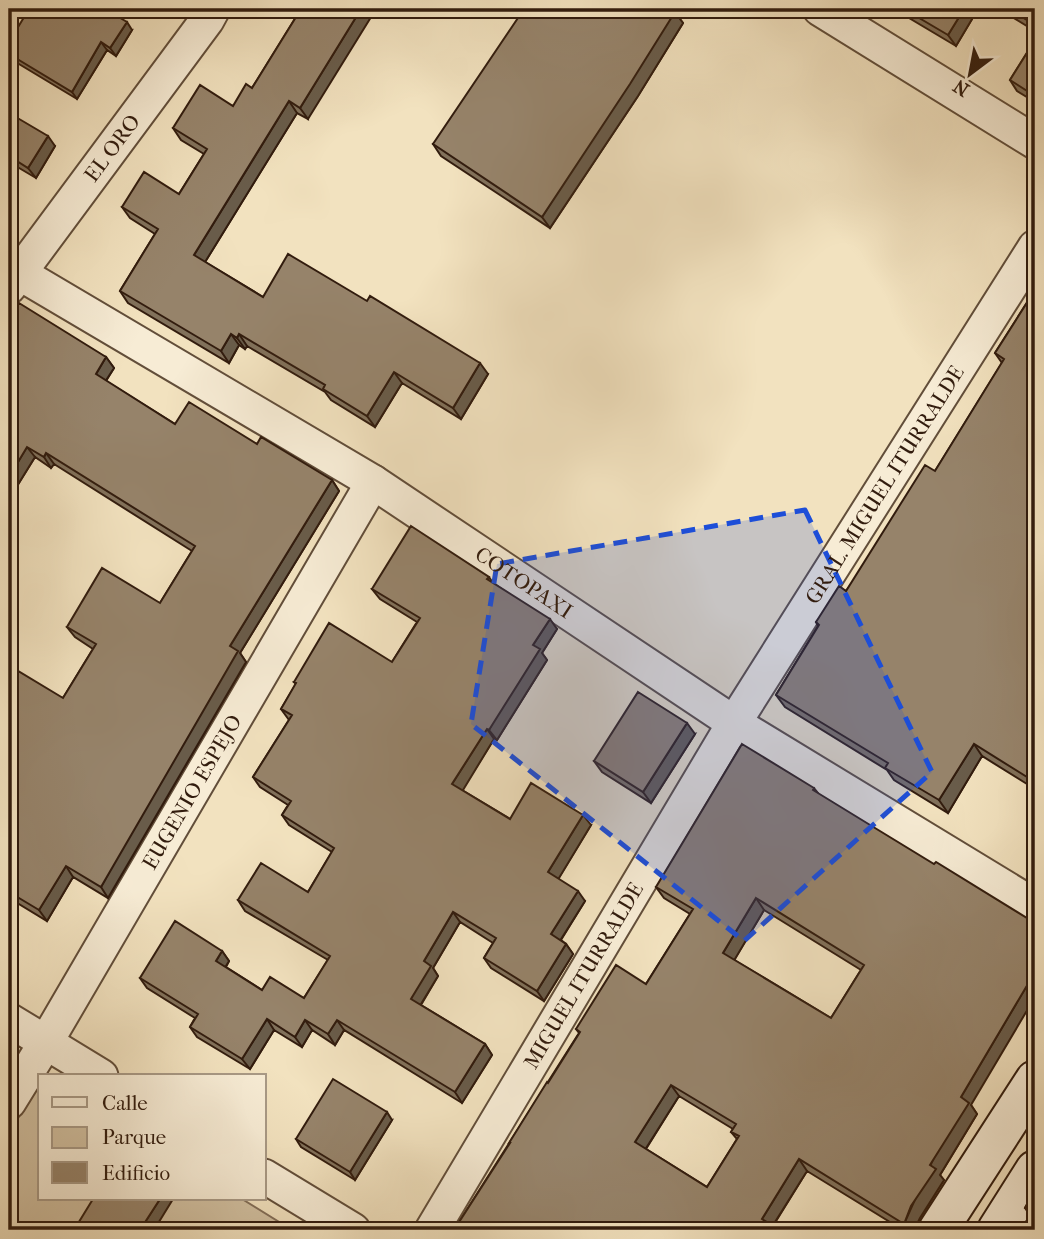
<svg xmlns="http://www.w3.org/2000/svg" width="1044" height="1239" viewBox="0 0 1044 1239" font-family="'IM FELL French Canon',serif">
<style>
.green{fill:#d1c0a1;stroke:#826e58;stroke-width:2}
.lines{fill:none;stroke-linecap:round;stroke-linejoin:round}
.street-casing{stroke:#624e3a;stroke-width:37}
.secondary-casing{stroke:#321c0e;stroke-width:42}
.street{stroke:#f7ecd5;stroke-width:33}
.secondary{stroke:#f7ecd5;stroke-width:38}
.wall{fill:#81715b;stroke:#321c0e;stroke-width:2;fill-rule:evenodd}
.shaded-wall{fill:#695c4a;stroke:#321c0e;stroke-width:2}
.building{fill:#96836a;stroke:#321c0e;stroke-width:2;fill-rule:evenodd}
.marked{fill:#1d4ed8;fill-opacity:0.2;stroke:#1d4ed8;stroke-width:5;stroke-dasharray:14 9;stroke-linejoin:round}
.labels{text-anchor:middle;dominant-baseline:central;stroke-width:7;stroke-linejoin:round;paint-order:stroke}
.street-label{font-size:21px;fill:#321c0e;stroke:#f7ecd5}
</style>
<rect width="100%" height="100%" fill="#f2e2bf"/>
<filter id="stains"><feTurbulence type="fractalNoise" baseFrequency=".00286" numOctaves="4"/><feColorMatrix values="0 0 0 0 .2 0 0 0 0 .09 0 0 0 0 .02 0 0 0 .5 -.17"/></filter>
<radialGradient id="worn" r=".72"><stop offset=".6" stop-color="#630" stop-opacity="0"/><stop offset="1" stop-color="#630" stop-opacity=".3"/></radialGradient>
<!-- green -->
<path class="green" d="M40,1082V1199H242L292,1230H9V1133Z"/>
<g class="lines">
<defs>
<g id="street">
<path d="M820,9L1035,142"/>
<path id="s1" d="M9,267L373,482L734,723L1035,906"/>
<path id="s2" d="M9,287L207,20L213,9"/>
<path d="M9,1020L101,1076"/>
<path id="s3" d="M9,1102L46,1042L373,482"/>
<path d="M264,1176L353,1230"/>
<path id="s4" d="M432,1230L734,723L1035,247"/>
</g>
<path id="secondary" d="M938,1230L1035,1080
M997,1230L1035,1170"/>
</defs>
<!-- street casing -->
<use href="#street" class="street-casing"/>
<!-- secondary casing -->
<use href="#secondary" class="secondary-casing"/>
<!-- street -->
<use href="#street" class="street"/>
<!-- secondary -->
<use href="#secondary" class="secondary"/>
</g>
<!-- wall -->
<path class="wall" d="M301,9L308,119L297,113L205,262L263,297L488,374L461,419L402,383L375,427L331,400L325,392L247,346L245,349L239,345L229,363L128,303L120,291L155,234L130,218L122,207L179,194L204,154L181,140L173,128L233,106L252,88Z
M894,9H978L956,46Z
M999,9H1035V31Z
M680,19L683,23L638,96L550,228L441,156L433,144Z
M132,30L116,56L107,50L77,99L9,58V42Z
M1035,40V102L1017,91L1010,80Z
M9,113L55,146L36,178L9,162Z
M1035,290V789L982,756L948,813L894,780L887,770L785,707L776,695L818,626L816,622L846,591L935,471L1002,363L995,353Z
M9,319L106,357L114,368L106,381L175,424L257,444L332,480L339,491L240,653L246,662L108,898L73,877L47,921L9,898V687L63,698L93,649L75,637L67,627L160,603L192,551L54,464L51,468L35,457L9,499Z
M489,577L493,583L557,629L542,653L547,660L497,740L494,739L462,790L510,819L591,825L558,879L585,901L561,940L566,944L573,954L544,1001L491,968L484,958L493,943L460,922L433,968L438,976L421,1005L485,1044L492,1055L462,1103L344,1030L335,1045L312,1030L302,1047L274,1030L250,1069L197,1037L190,1027L195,1018L147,988L140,978L222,951L229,961L226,967L262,990L304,998L328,960L245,911L238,900L308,892L332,852L289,825L282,815L288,805L260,787L253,777L289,720L281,709L296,684L294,682L392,662L417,622L380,599L372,589Z
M695,734L651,803L602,772L594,761Z
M814,788L818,793L971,1105L977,1114L940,1175L944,1180L920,1218L914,1230H903L807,1171L773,1226L454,1230L579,1033L576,1029L646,984L690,914L664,898L656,887ZM764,910L861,970L831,1018L734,960ZM679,1096L733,1129L731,1132L737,1139L707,1187L646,1149Z
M392,1120L355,1180L301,1147L296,1139Z
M1035,1190V1220L1032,1218L1025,1208Z"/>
<!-- shaded-wall -->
<path class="shaded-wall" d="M361,9H376L308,119L300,108Z
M671,9H686L680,19L683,23L638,96L550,228L542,217Z
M964,9H978L956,46L948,35Z
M127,22L132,30L116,56L110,48Z
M101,42L107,50L77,99L72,92Z
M289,101L297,113L202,267L194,255Z
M48,136L55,146L36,178L28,168Z
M231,334L239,345L229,363L221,351Z
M239,334L247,346L245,349L237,338Z
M106,357L114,368L103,385L96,374Z
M480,363L488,374L461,419L453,408Z
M394,372L402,383L375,427L367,416Z
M27,447L35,457L9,499V477Z
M46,453L54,464L51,468L44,457Z
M332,480L339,491L240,653L246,662L108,898L101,887L230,646Z
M550,619L557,629L542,653L547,660L497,740L489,730L533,645Z
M687,723L695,734L651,803L643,792Z
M487,729L494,739L460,795L452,784Z
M974,744L982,756L948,813L939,800Z
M583,815L591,825L556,883L548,872Z
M66,866L73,877L47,921L39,910Z
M578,891L585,901L558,944L551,934Z
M756,898L764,910L732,964L723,953Z
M453,912L460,922L433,968L438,976L418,1009L411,999L424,961Z
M566,944L573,954L544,1001L537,991Z
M222,951L229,961L223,971L216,961Z
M1035,972V997L971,1105L977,1114L940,1175L944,1180L920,1218L914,1230H908L904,1224L961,1097Z
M267,1019L274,1030L250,1069L242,1059Z
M305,1020L312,1030L302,1047L295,1037Z
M337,1020L344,1030L335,1045L328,1034Z
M485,1044L492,1055L462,1103L455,1092Z
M671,1085L679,1096L643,1153L635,1142Z
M387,1112L392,1120L355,1180L350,1172Z
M799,1159L807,1171L770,1230L762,1219Z
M160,1199H173L154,1230H140Z"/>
<!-- building -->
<path class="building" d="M29,9H105L127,22L110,48L101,42L72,92L9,54V42Z
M301,9H361L300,108L289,101L194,255L263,297L288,254L367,301L370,296L480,363L453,408L394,372L367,416L323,389L325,385L239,334L237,338L231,334L221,351L120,291L158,229L122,207L144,172L179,194L207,149L173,128L200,85L233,106L246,84L252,88Z
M524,9H671L675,12L630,84L542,217L433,144Z
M904,9H964L948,35Z
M1009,9H1035V25Z
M1035,40V96L1010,80Z
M9,113L48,136L28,168L9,156Z
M1035,290V782L974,744L939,800L885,768L888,763L776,695L819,625L816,622L839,586L846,591L925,465L935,471L1004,359L995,353Z
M19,303L106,357L96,374L175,424L189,402L257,444L261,437L332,480L230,646L238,651L101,887L66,866L39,910L9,892V835L10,833L9,832V687L18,671L63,698L96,644L67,627L102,568L160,603L195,546L46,453L44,457L27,447L9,477V319Z
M411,526L489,577L487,579L550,619L533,645L540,649L489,730L487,729L452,784L510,819L531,783L583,815L548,872L578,891L551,934L566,944L537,991L484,958L496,938L453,912L424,961L431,966L411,999L485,1044L455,1092L337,1020L328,1034L305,1020L295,1037L267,1019L242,1059L190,1027L198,1014L140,978L175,921L222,951L216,961L262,990L270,977L304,998L330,956L238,900L261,863L308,892L334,848L282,815L291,801L253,777L292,715L281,709L296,683L294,682L329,623L392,662L420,618L372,589Z
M638,692L687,723L643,792L594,761Z
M742,744L814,788L813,790L875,828L934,864L936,862L1035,923V972L961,1097L969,1103L930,1165L936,1169L911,1206L904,1224L799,1159L762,1219L780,1230H454L510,1143H509L547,1082L548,1083L580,1032L576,1029L616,965L646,984L693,909L656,887ZM756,898L864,965L831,1018L723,953ZM671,1085L736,1124L731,1132L739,1136L707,1187L635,1142Z
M1035,812V821L1031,818Z
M333,1079L387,1112L350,1172L296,1139Z
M1035,1190V1214L1025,1208Z
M93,1199H160L140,1230H74Z"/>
<!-- marked area -->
<path class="marked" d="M805,510L932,772L744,941L471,724L497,564Z"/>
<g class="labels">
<!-- street labels -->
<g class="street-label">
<text stroke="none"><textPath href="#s2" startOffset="173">EL ORO</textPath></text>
<text stroke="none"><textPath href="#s4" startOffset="872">GRAL. MIGUEL ITURRALDE</textPath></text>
<text stroke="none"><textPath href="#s1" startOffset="604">COTOPAXI</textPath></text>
<text stroke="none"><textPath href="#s3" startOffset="360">EUGENIO ESPEJO</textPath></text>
<text stroke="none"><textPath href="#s4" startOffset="296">MIGUEL ITURRALDE</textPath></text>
</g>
</g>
<!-- margin -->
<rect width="1044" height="1239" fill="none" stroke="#f2e2bf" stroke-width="35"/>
<rect x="10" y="10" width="1023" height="1218" fill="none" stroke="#321c0e" stroke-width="3.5"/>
<rect x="18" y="18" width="1009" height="1204" fill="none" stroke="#321c0e" stroke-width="2"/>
<!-- legend -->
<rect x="38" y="1074" width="228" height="126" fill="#f7ecd5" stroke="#a89985" stroke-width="2"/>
<rect x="52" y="1097" width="35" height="10" fill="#f7ecd5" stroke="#a89985" stroke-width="2"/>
<text x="102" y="1110" font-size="21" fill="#321c0e">Calle</text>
<rect x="52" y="1127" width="35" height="21" fill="#d1c0a1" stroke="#a89985" stroke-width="2"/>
<text x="102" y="1144" font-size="21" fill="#321c0e">Parque</text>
<rect x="52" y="1162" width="35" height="21" fill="#96836a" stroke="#a89985" stroke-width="2"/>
<text x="102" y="1180" font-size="21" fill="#321c0e">Edificio</text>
<!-- north arrow -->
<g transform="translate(970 74) rotate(212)" stroke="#f7ecd5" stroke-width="5" paint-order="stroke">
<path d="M0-5L12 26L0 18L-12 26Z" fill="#321c0e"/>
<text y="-10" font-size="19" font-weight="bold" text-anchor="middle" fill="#321c0e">N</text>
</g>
<rect width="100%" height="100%" filter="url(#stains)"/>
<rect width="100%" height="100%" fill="url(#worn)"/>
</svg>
